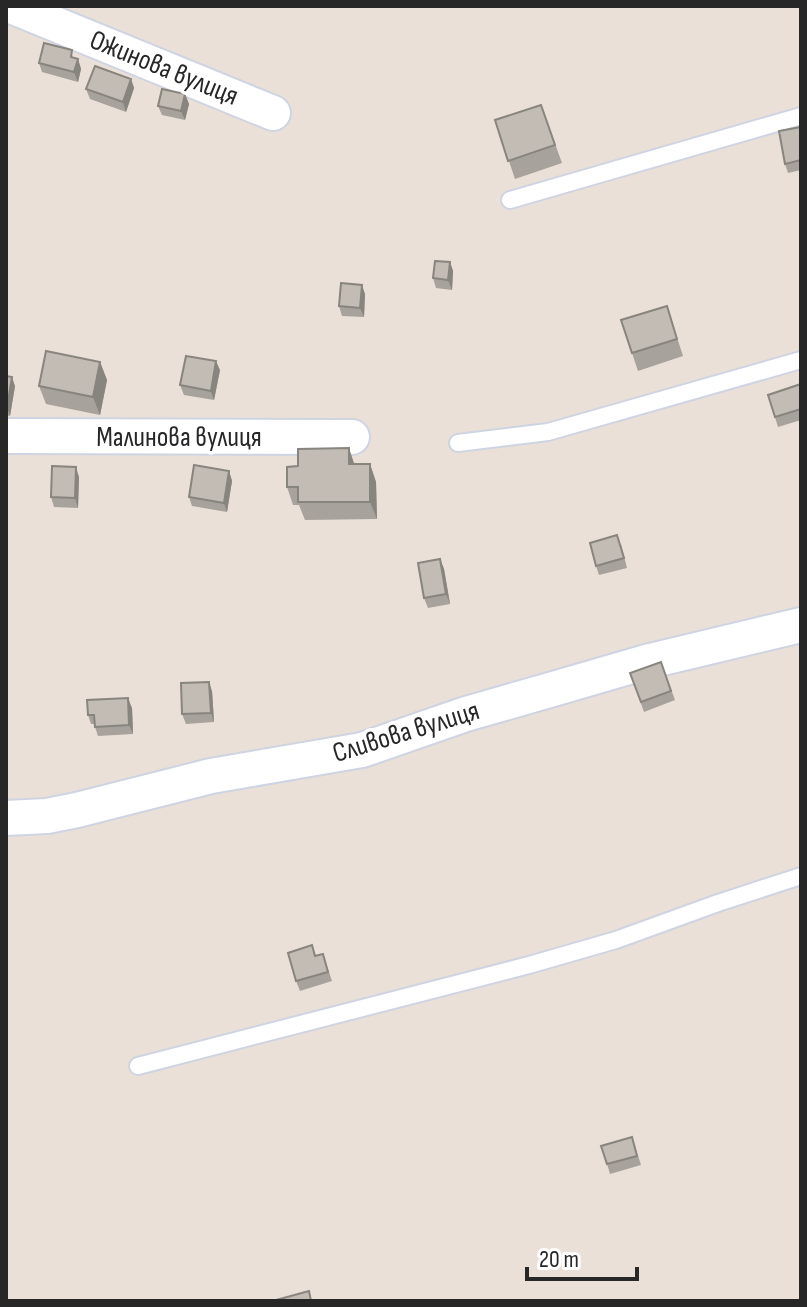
<svg xmlns="http://www.w3.org/2000/svg" width="807" height="1307" viewBox="0 0 807 1307" font-family="'Sofia Sans Condensed',sans-serif">
<style>
.lines{fill:none;stroke-linecap:round;stroke-linejoin:round}
.lane-casing{stroke:#ced4e1;stroke-width:20}
.street-casing{stroke:#ced4e1;stroke-width:38}
.lane{stroke:#fff;stroke-width:16}
.street{stroke:#fff;stroke-width:34}
.wall{fill:#a7a29b}
.shaded-wall{fill:#88847e}
.building{fill:#c2bcb4;stroke:#88847e;stroke-width:2}
.labels{text-anchor:middle;dominant-baseline:central;stroke-width:7;stroke-linejoin:round;paint-order:stroke}
.street-label{font-size:28px;fill:#272727;stroke:#fff}
</style>
<rect width="100%" height="100%" fill="#eae0d8"/>
<g class="lines">
<defs>
<path id="lane" d="M510,200L801,116
M458,443L548,432L801,360
M138,1066L529,965L616,940L718,903L801,876"/>
<path id="street" d="M11,6L273,113
M6,436L352,437
M6,818L47,816L77,810L211,776L362,750L466,714L567,685L646,662L801,625"/>
</defs>
<!-- lane casing -->
<use href="#lane" class="lane-casing"/>
<!-- street casing -->
<use href="#street" class="street-casing"/>
<!-- lane -->
<use href="#lane" class="lane"/>
<!-- street -->
<use href="#street" class="street"/>
</g>
<!-- wall -->
<path class="wall" d="M75,59H78L81,69L78,82L42,72L39,63Z
M131,79L134,88L126,112L90,99L86,89Z
M185,94L189,104L185,120L162,115L158,106Z
M541,105L562,163L515,179L495,120Z
M801,127V170L788,173L785,164Z
M450,262L453,271L452,290L436,288L433,278Z
M365,294L364,317L342,316L339,306Z
M667,306L683,356L638,371L632,353Z
M100,362L107,380L100,415L46,404L39,386Z
M220,370L214,400L184,395L180,385Z
M6,376L15,386L10,416L6,415Z
M801,384V420L778,427L768,395Z
M370,464L376,482L377,519L305,520L299,505H293L287,487Z
M229,471L232,481L227,512L192,506L189,497Z
M79,477L78,508L54,507L51,497Z
M621,544L627,568L599,575L596,566Z
M440,559L444,569L450,604L428,608L424,598Z
M661,662L675,700L644,712L630,673Z
M212,691L214,722L186,724L182,714Z
M132,708L133,734L98,736L94,724H91L88,715Z
M323,954L332,981L300,991L296,981L316,956Z
M635,1146L641,1165L610,1174L607,1164Z"/>
<!-- shaded-wall -->
<path class="shaded-wall" d="M78,59L81,69L78,82L74,72Z
M131,79L134,88L126,112L123,102Z
M185,94L189,104L185,120L181,111Z
M450,262L453,271L452,290L448,280Z
M362,285L365,294L364,317L360,308Z
M216,361L220,370L214,400L211,391Z
M100,362L107,380L100,415L93,397Z
M12,377L15,386L10,416L7,407Z
M349,448L355,466L349,464Z
M370,464L376,482L377,519L370,502Z
M76,467L79,477L78,508L75,498Z
M229,471L232,481L227,512L224,503Z
M440,559L444,569L450,604L446,594Z
M209,682L212,691L214,722L211,713Z
M128,698L132,708L133,734L129,725Z"/>
<!-- building -->
<path class="building" d="M44,43L72,50L71,57L78,59L74,72L39,63Z
M95,66L131,79L123,102L86,89Z
M162,89L185,94L181,111L158,106Z
M541,105L555,145L508,161L495,120Z
M801,127V160L785,164L779,131Z
M435,261L450,262L448,280L433,278Z
M341,283L362,285L360,308L339,306Z
M667,306L677,339L632,353L621,320Z
M46,351L100,362L93,397L39,386Z
M186,356L216,361L211,391L180,385Z
M6,376L12,377L7,407H6Z
M801,384V409L775,417L768,395Z
M349,448V464H370V502H298V487H287V467L298,466V449Z
M194,465L229,471L224,503L189,497Z
M52,466L76,467L75,498L51,497Z
M617,535L624,558L596,566L590,543Z
M440,559L446,594L424,598L418,563Z
M661,662L671,691L641,702L630,673Z
M209,682L211,713L182,714L181,683Z
M128,698L129,725L95,727L94,715H88L87,700Z
M312,945L315,956L323,954L328,972L296,981L288,953Z
M632,1137L637,1156L607,1164L601,1146Z
M309,1291L311,1301H276V1300Z"/>
<g class="labels">
<!-- street labels -->
<g class="street-label">
<text transform="translate(164 68) rotate(22)">Ожинова вулиця</text>
<text x="179" y="437">Малинова вулиця</text>
<text transform="translate(406 732) rotate(-17)">Сливова вулиця</text>
</g>
</g>
<!-- border -->
<rect width="807" height="1307" fill="none" stroke="#272727" stroke-width="16"/>
<!-- scale -->
<path d="M527 1267v12h110v-12" fill="none" stroke="#272727" stroke-width="4"/>
<text x="539" y="1267" font-size="24" fill="#272727" stroke="#ffffff" stroke-width="6" paint-order="stroke">20 m</text>
</svg>
